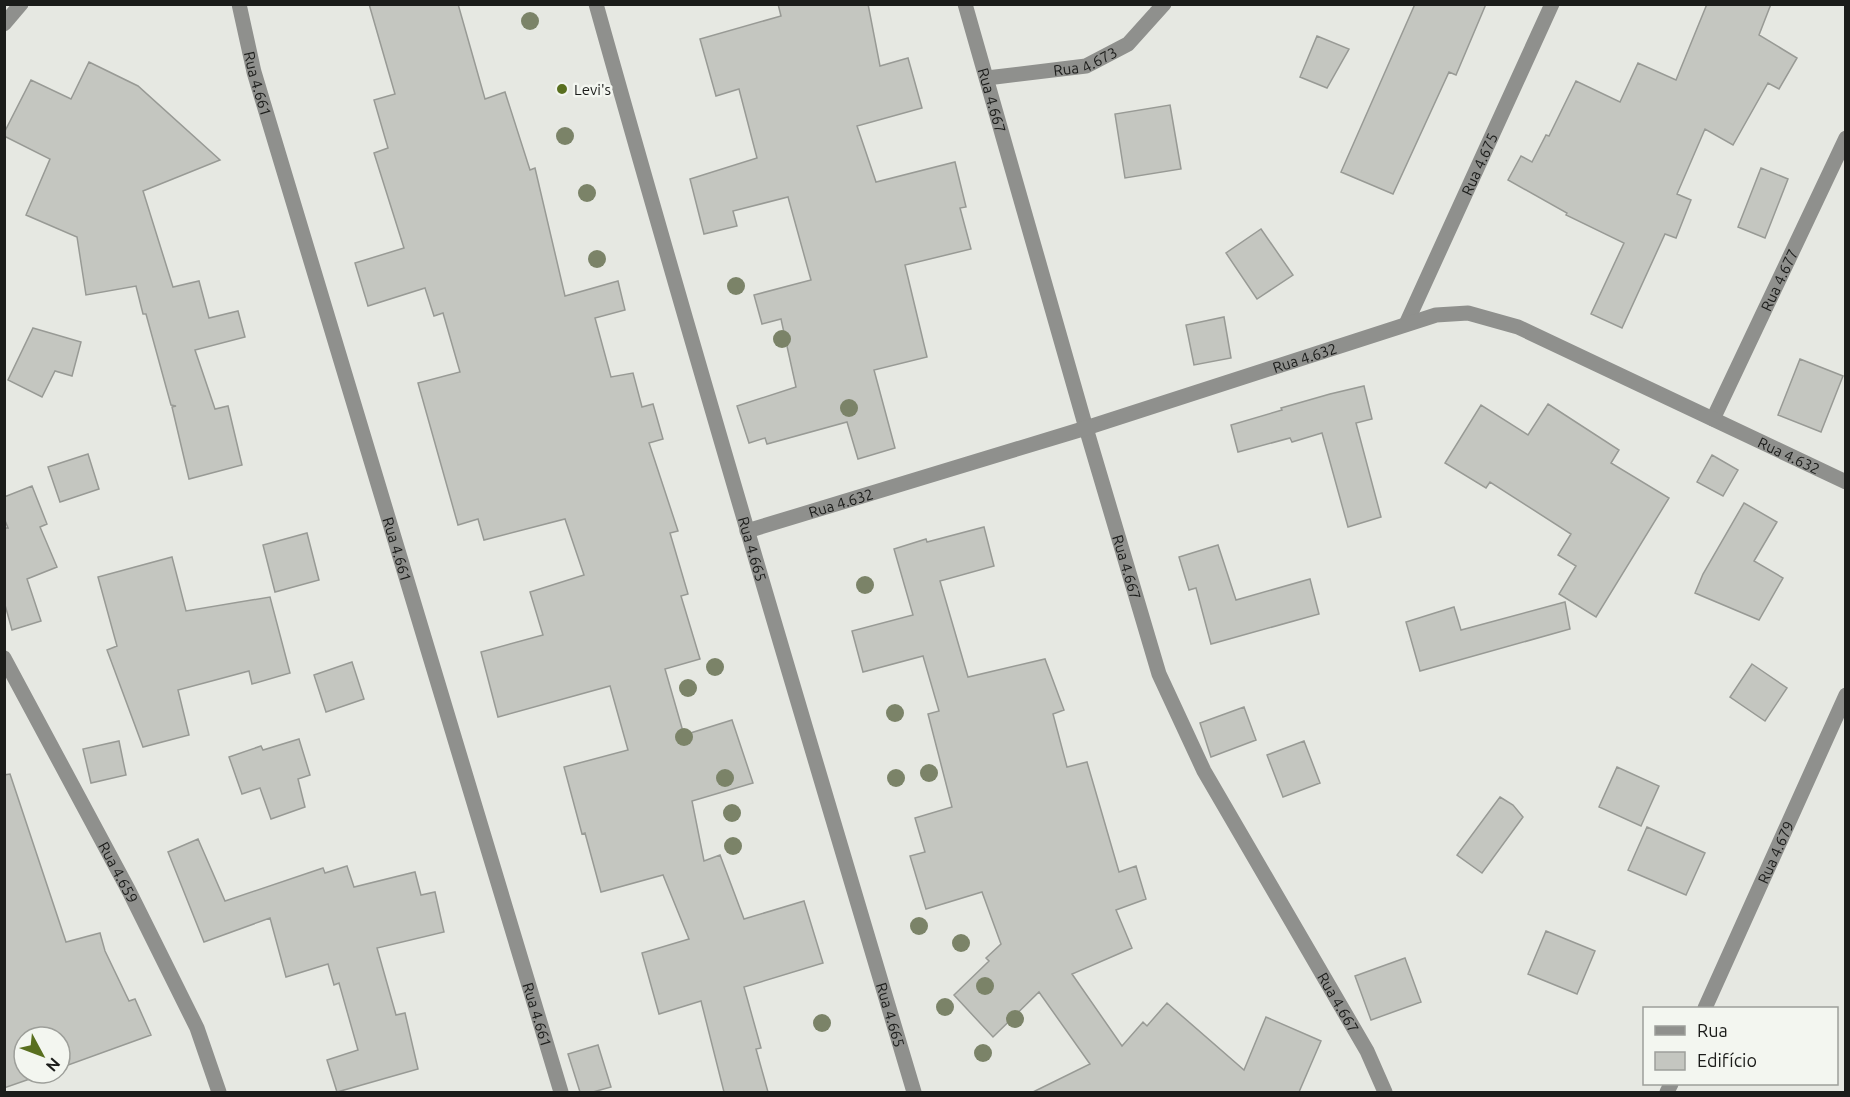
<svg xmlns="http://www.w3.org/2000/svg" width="1850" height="1097" viewBox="0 0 1850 1097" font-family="Ubuntu,sans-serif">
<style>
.building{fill:#c4c6c0;stroke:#989a95;stroke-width:1.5}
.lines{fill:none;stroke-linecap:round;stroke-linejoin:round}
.minor{stroke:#8f908d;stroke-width:15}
.tree{fill:#7b8368}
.poi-dot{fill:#596f1f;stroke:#f3f6f0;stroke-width:2}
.labels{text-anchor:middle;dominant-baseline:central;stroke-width:5;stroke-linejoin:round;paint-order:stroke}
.street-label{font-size:15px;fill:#1b1c1a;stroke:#f3f6f0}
.poi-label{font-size:15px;fill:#1b1c1a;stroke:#f3f6f0;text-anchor:start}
</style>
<rect width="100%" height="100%" fill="#e6e8e2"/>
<!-- building -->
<path class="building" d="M369,4H458L485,99L505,92L530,170L535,168L565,296L618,281L625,310L595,318L611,377L633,373L642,407L653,404L663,439L649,443L678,531L670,533L688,594L681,596L700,659L665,669L684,735L732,720L753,783L692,801L704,861L720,855L744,919L804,901L823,963L744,987L761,1048L756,1049L768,1092H724L701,1001L659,1014L642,953L689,939L663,875L601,892L585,833L582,834L564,767L628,750L610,686L498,717L481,652L543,635L530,592L584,575L565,519L484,540L478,519L458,525L418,383L460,372L443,313L434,316L425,288L368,306L355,263L404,248L374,153L388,148L374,100L395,94Z
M778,4H868L880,66L908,58L922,108L857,126L876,182L955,162L966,207L960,208L971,249L905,265L927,357L874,370L895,448L858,459L847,422L767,444L765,438L749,443L737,406L796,387L781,319L762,324L754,295L811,280L788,197L733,211L737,226L704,234L690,179L757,158L739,89L716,96L700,39L781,16Z
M1415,4H1486L1456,75L1449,72L1393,194L1341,172Z
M1707,4H1771L1759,35L1797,58L1779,89L1768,83L1733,145L1705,129L1677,194L1691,200L1676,238L1665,234L1622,328L1591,314L1624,243L1566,215L1567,213L1508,180L1521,156L1532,162L1546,135L1549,136L1576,81L1620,102L1638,63L1676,80Z
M1317,36L1349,49L1327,88L1300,77Z
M89,62L138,86L220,160L143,191L173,287L199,281L209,318L238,311L245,337L195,350L215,409L228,406L242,465L189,479L172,407L176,406L171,405L146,314H143L136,286L86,295L77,237L26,215L50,159L4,136V133L31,80L71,99Z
M1170,105L1181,169L1125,178L1115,114Z
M1761,168L1788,179L1765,238L1738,227Z
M1261,229L1293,275L1257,299L1226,253Z
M1224,317L1231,358L1194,365L1186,325Z
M33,328L81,342L72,376L55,371L42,397L8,380Z
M1800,359L1843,376L1821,432L1778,415Z
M1364,386L1372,419L1356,423L1381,517L1348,527L1322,433L1292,442L1290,438L1238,452L1231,425L1282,410L1281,408L1330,394Z
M1548,404L1619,450L1611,463L1669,498L1596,617L1559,594L1576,566L1558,555L1571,534L1490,482L1486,488L1445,463L1481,405L1528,435Z
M88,454L99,489L60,502L48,467Z
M1712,455L1738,470L1723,496L1697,482Z
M32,486L47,524L40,527L57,567L27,579L41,621L12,630L5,605V528H8L4,518V497Z
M1744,503L1777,522L1754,561L1783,578L1759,620L1695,593L1703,574Z
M984,527L994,566L940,581L968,677L1045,659L1064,710L1053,714L1067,767L1087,762L1119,872L1136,866L1146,899L1116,910L1132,948L1072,974L1122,1046L1143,1022L1147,1026L1167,1003L1244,1070L1266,1017L1321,1041L1299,1092H1033L1090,1064L1039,992L993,1037L954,995L989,961L986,958L1001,944L982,892L926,909L910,856L925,852L915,818L952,807L928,714L939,711L923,656L863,672L852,631L913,615L894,549L926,539L927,542Z
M307,533L319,580L275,592L263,545Z
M1218,545L1236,600L1310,579L1319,614L1211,644L1196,588L1189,590L1179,557Z
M172,557L186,611L270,597L290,673L252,684L249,671L178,690L189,735L143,747L107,650L117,646L98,577Z
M1565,602L1570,629L1420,671L1406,622L1454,607L1461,630Z
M352,662L364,699L326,712L314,675Z
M1752,664L1787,688L1765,721L1730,697Z
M1244,707L1256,740L1211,757L1200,723Z
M299,739L310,775L298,779L305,807L271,819L260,788L242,794L229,757L261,746L263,750Z
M119,741L126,775L91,783L83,749Z
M1304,741L1320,783L1283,797L1267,755Z
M1617,767L1659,786L1641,826L1599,807Z
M10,774L66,942L100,933L105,951L129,1001L135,999L151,1035L60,1068V1037H24V1073H47L4,1088V775Z
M1500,797L1513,805L1523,817L1482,873L1457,855Z
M1647,827L1705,853L1686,895L1628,870Z
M198,839L225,901L323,868L325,873L347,866L354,887L415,872L421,895L435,892L444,932L377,948L396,1015L405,1013L418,1069L337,1092L327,1060L358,1050L339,983L334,985L328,964L286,977L270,918L204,942L168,852Z
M1546,931L1595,951L1577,994L1528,974Z
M1405,958L1421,1002L1371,1020L1355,976Z
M598,1045L611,1087L593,1092H580L568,1054Z"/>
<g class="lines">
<!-- minor -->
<g class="minor">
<path id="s1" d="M239,4L254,72L561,1092"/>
<path id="s2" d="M596,4C698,368 806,730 914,1092"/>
<path id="s3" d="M965,4L1086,428L1159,674L1204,771L1367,1051L1385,1092"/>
<path d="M4,24L21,4"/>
<path id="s4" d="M987,78L1086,66L1128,44L1164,4"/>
<path id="s5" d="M1406,324L1552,4"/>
<path id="s6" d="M1713,419L1846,138"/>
<path id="s7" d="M747,531L1086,428L1436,315L1468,313L1518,327L1846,482"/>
<path id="s8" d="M4,658L129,891L197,1028L219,1092"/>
<path id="s9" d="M1705,1008L1846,695"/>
<path d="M1667,1092L1671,1084"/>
</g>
</g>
<!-- trees -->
<g class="tree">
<circle cx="530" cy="21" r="9"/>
<circle cx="565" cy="136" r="9"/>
<circle cx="587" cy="193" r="9"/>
<circle cx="597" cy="259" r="9"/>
<circle cx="736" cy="286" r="9"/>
<circle cx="782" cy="339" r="9"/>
<circle cx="849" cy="408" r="9"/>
<circle cx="865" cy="585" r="9"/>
<circle cx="715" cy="667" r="9"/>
<circle cx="688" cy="688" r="9"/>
<circle cx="895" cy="713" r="9"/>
<circle cx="684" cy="737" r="9"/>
<circle cx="929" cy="773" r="9"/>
<circle cx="725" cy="778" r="9"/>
<circle cx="896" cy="778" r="9"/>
<circle cx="732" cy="813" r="9"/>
<circle cx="733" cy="846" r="9"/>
<circle cx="919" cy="926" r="9"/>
<circle cx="961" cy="943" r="9"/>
<circle cx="985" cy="986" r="9"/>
<circle cx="945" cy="1007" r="9"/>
<circle cx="1015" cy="1019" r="9"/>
<circle cx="822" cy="1023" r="9"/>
<circle cx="983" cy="1053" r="9"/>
</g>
<!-- markers -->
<circle class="poi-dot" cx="562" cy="89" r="6"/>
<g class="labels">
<!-- street labels -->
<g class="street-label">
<text stroke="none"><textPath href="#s4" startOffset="100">Rua 4.673</textPath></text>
<text stroke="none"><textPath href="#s1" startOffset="82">Rua 4.661</textPath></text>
<text stroke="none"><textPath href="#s3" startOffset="100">Rua 4.667</textPath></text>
<text stroke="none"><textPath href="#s5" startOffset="176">Rua 4.675</textPath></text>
<text stroke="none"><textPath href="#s6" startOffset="154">Rua 4.677</textPath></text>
<text stroke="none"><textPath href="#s7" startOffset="584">Rua 4.632</textPath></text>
<text stroke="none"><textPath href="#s7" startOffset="1106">Rua 4.632</textPath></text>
<text stroke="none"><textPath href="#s7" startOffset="98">Rua 4.632</textPath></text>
<text stroke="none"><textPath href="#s1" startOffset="568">Rua 4.661</textPath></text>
<text stroke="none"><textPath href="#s2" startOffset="567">Rua 4.665</textPath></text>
<text stroke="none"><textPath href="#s3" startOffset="586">Rua 4.667</textPath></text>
<text stroke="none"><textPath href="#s9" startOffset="171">Rua 4.679</textPath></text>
<text stroke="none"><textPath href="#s8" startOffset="243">Rua 4.659</textPath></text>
<text stroke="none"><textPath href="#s3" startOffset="1072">Rua 4.667</textPath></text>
<text stroke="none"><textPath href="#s1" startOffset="1054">Rua 4.661</textPath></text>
<text stroke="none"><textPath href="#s2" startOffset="1053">Rua 4.665</textPath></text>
</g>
<!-- poi labels -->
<g class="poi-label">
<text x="574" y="89">Levi's</text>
</g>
</g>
<!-- border -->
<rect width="1850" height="1097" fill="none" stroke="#1b1c1a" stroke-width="12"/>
<!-- legend -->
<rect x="1643" y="1007" width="195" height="78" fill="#f3f6f0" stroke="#9d9f9a" stroke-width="1.5"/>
<rect x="1655" y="1026" width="30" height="9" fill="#8f908d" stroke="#9d9f9a" stroke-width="1.5"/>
<text x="1697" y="1037" font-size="18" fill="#1b1c1a">Rua</text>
<rect x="1655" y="1052" width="30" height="18" fill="#c4c6c0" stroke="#9d9f9a" stroke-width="1.5"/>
<text x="1697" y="1067" font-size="18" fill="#1b1c1a">Edifício</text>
<!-- north arrow -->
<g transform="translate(42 1055) rotate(131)"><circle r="28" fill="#f3f6f0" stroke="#9d9f9a" stroke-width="1.5"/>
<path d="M0-4.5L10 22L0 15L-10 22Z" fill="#596f1f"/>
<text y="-9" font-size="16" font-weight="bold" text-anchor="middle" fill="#1b1c1a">N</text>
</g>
</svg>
